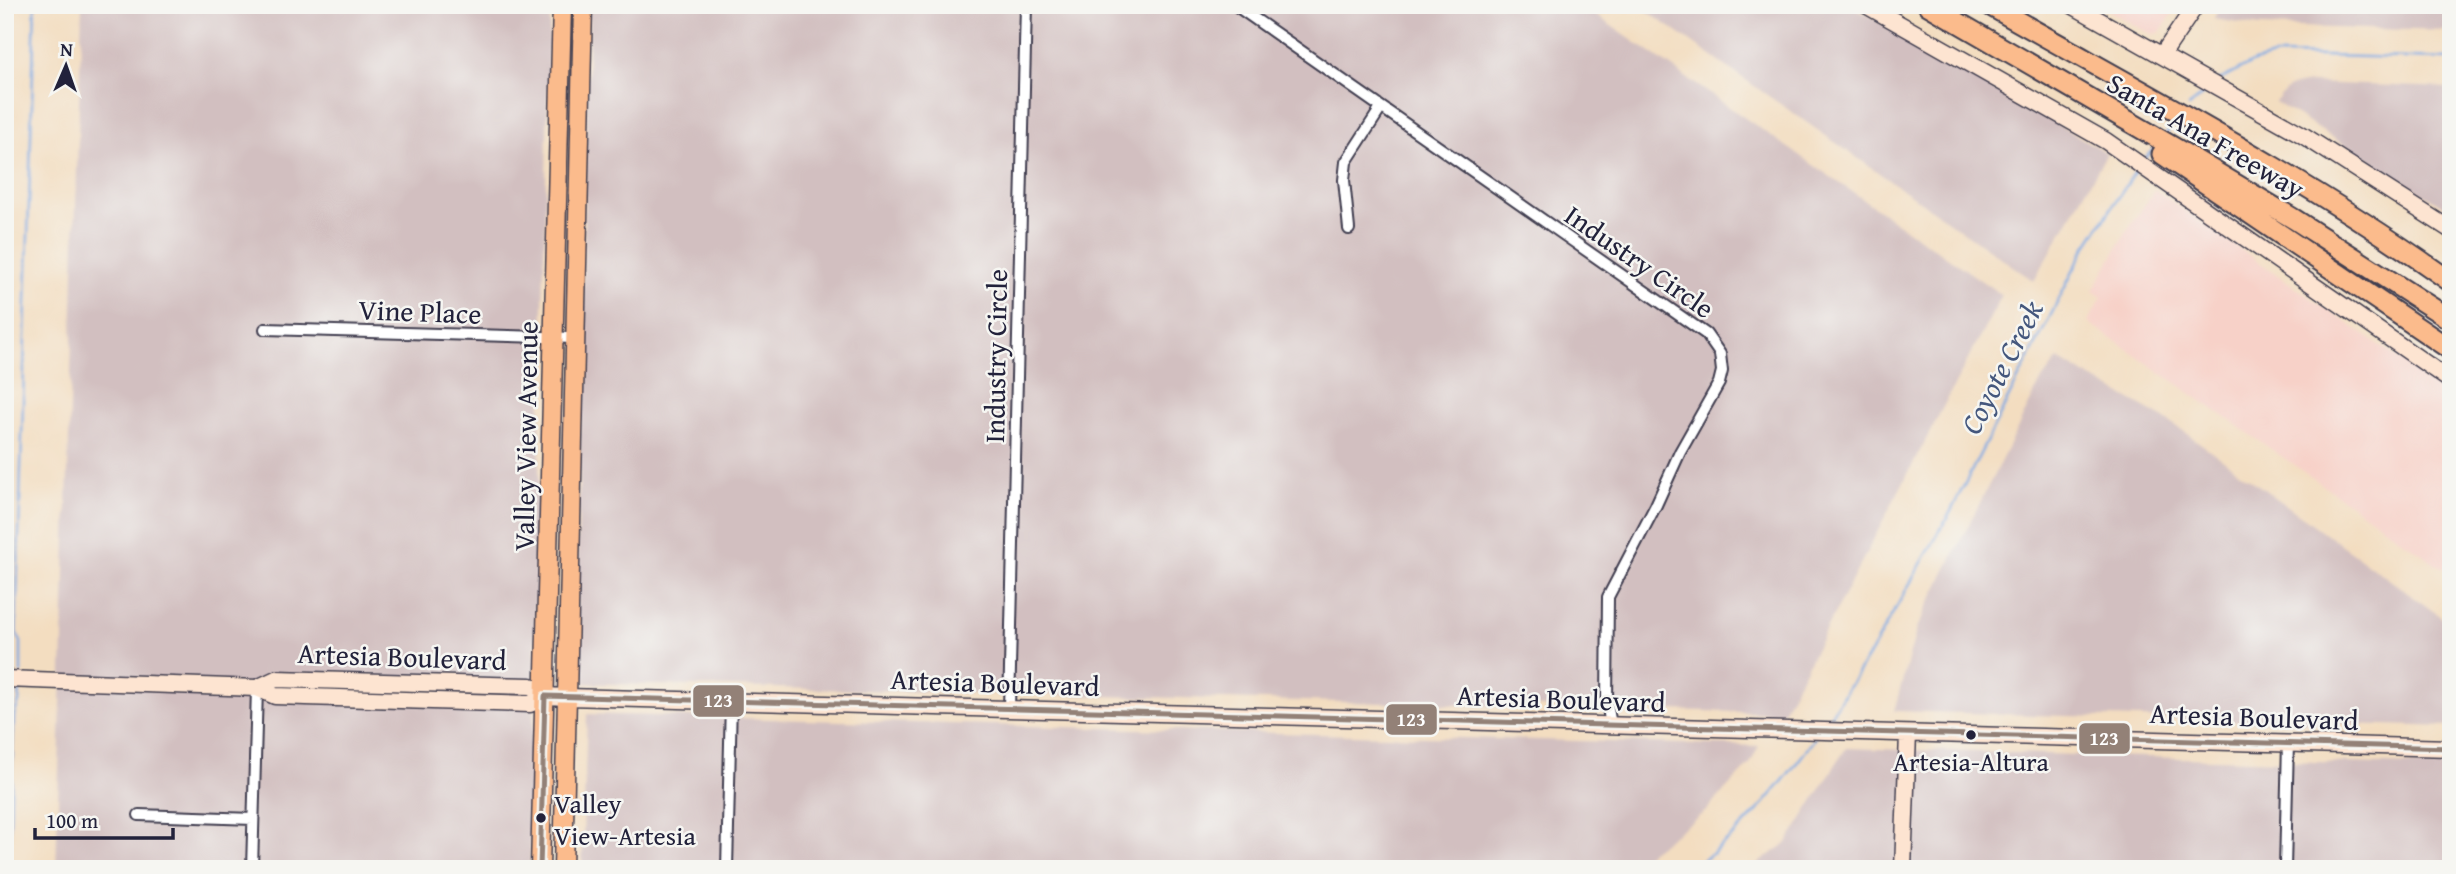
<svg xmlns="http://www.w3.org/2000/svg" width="2456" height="874" viewBox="0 0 2456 874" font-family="'Gentium Book Plus',serif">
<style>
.built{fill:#f7d1c8}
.industrial{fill:#d2bfc0}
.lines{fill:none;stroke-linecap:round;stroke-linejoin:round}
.stream{stroke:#78a6e1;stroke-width:2.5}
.street-casing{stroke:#413e4f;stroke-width:14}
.secondary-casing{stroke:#413e4f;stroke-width:19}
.primary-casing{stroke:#413e4f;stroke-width:21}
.highway-casing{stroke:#413e4f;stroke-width:23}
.street{stroke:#fff;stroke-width:10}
.secondary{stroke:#fde4d1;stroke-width:16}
.primary{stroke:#fbbb8c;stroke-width:18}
.highway{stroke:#fbbb8c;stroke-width:19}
.bus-1-casing{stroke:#f6f6f2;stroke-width:10}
.bus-1{stroke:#938177;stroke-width:5}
.bus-dot{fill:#22223b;stroke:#f6f6f2;stroke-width:2.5}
.labels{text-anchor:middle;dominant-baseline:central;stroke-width:5;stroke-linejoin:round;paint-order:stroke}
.bus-label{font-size:26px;fill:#22223b;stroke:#f6f6f2}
.street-label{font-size:28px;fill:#22223b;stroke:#f6f6f2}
.water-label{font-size:30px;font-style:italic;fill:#44577d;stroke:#f6f6f2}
.line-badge{stroke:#f6f6f2;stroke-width:2.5}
.badge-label{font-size:19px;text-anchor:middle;font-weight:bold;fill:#fff}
</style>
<rect width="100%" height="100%" fill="#f6f6f2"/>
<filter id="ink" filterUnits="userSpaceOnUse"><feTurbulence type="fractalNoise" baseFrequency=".0143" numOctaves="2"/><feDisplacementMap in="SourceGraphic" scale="14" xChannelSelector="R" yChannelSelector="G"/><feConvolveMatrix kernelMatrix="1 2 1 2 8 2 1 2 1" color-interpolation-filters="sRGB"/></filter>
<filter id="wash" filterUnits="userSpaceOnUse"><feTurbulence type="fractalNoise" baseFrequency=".00686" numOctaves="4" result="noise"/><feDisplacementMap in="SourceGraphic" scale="28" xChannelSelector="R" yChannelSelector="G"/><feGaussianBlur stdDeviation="1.57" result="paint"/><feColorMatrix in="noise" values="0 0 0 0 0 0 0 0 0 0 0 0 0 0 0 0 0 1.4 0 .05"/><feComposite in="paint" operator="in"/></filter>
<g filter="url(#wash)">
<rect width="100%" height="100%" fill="#f3ddc0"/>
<!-- built -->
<path class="built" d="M2099,5H2179L2159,33L2153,34L2145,31Z
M2155,190L2451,395V574L2088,322L2102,297L2093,291L2130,226Z"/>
<!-- industrial -->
<path class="industrial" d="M82,5H550L530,869H56Z
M589,5H1581L2002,295L1782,713L575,683Z
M1638,5H1850L2107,153L2034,281Z
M2222,5H2451V31L2260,26L2213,19Z
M2309,83L2451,88V211L2275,102L2289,87Z
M2058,359L2175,425L2451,624V727L1894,711L1917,628L2041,381Z
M587,714L1759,746L1750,764L1705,812L1647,854L1613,869H582Z
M1846,748L2451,766V869H1750L1787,843Z"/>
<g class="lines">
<!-- stream -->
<path class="stream" d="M2220,80L2254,62L2281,55L2451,59
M2189,107L2210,88
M2166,134L2177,120
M2143,161L2155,147
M21,672V642L16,632L35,5
M1825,724L1869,655L1949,515L2084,250L2137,169
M8,869L14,715L19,702L20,686
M1691,869C1743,834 1779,788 1815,738"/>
</g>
</g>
<g filter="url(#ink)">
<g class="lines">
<defs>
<path id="street" d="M1235,5L1706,334L1720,354L1722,371L1719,383L1680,452L1656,505L1608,597L1607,703L1611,725
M1349,229L1344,180L1346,162L1381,108
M265,329L575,338
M1009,709L1026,5
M139,815L253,819
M252,869L257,688
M727,869L731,701
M2285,869L2288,742"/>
<path id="secondary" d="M1866,5L2106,141L2451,381
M2072,5L2301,134L2451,230
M2162,55L2196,5
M5,679L257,688L275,696L530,704L545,696
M257,688L276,679L531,686L545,696L567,697L2451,748
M1903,869L1908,734"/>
<path id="primary" d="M540,869L562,5
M563,869L583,5"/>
<path id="highway" d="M1928,5L2192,158L2294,219L2451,320
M1989,5C2145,94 2305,177 2451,282
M2162,154L2451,350"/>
</defs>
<!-- street casing -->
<use href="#street" class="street-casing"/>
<!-- secondary casing -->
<use href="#secondary" class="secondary-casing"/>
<!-- primary casing -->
<use href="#primary" class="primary-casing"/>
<!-- highway casing -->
<use href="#highway" class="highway-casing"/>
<!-- street -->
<use href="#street" class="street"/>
<!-- secondary -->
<use href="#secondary" class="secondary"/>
<!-- primary -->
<use href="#primary" class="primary"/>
<!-- highway -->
<use href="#highway" class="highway"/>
<defs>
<path id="bus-1" d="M540,869L545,696L2451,748"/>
</defs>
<!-- bus-1 casing -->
<use href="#bus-1" class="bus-1-casing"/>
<!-- bus-1 -->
<use href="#bus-1" class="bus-1"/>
</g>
</g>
<!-- markers -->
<g class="bus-dot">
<circle cx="1971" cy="735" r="6"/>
<circle cx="541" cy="818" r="6"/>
</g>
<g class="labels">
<!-- bus labels -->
<g class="bus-label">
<text x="1971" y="761">Artesia-Altura</text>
<text x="554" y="803" text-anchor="start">Valley<tspan x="554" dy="32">View-Artesia</tspan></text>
</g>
<!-- street labels -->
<g class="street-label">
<text transform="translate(2206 135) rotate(30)">Santa Ana Freeway</text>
<text transform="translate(1640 261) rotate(35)">Industry Circle</text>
<text transform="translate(420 311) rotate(2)">Vine Place</text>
<text transform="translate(995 356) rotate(-89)">Industry Circle</text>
<text transform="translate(525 436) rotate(-89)">Valley View Avenue</text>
<text transform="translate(402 656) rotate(2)">Artesia Boulevard</text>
<text transform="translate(995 682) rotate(2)">Artesia Boulevard</text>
<text transform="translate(1561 698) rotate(2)">Artesia Boulevard</text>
<text transform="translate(2254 716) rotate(2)">Artesia Boulevard</text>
</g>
<!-- water labels -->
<g class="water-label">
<text transform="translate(2001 367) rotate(-63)">Coyote Creek</text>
</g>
</g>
<g class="line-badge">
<rect x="692" y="684" width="53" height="34" rx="7" fill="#938177"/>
<rect x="1385" y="703" width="53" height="33" rx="7" fill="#938177"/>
<rect x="2078" y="722" width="53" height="33" rx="7" fill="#938177"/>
</g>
<g class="badge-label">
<text x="718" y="707">123</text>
<text x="1411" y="726">123</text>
<text x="2104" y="745">123</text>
</g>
<!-- margin -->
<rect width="2456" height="874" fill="none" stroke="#f6f6f2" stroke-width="28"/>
<!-- north arrow -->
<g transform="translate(66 66) rotate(2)" stroke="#f6f6f2" stroke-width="5" paint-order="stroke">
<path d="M0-5L12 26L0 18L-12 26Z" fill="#22223b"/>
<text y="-10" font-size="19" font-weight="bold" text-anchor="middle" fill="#22223b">N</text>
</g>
<!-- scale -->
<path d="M35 828v10h138v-10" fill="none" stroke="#22223b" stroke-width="3.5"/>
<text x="46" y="828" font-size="21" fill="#22223b" stroke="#f6f6f2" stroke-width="5" paint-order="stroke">100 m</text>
</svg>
